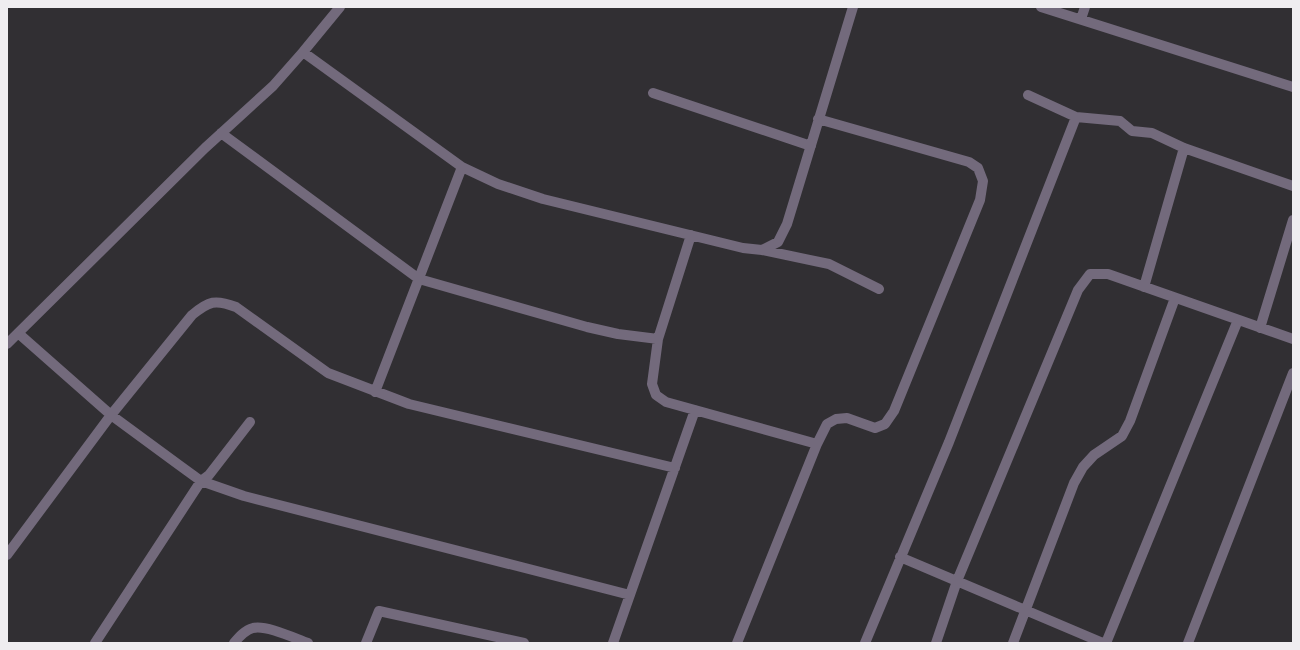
<svg xmlns="http://www.w3.org/2000/svg" width="1300" height="650" viewBox="0 0 1300 650" font-family="Quicksand,sans-serif">
<style>
.lines{fill:none;stroke-linecap:round;stroke-linejoin:round}
.minor{stroke:#736a7c;stroke-width:10}
</style>
<rect width="100%" height="100%" fill="#312f33"/>
<g class="lines">
<!-- minor -->
<path class="minor" d="M1041,7L1293,87
M1081,19L1085,7
M303,52L462,167L498,184L543,199L743,248L762,250L778,242L787,224L853,7
M653,93L811,146
M1028,95L1076,117L1120,121L1132,131L1152,133L1184,148L1293,186
M221,133L419,279L587,327L618,334L658,339
M691,235L658,339L652,384L656,395L666,402L817,444
M762,250L829,264L879,289
M1144,287L1184,148
M1260,328L1293,220
M18,333L111,415L179,465L201,481L244,496L630,595
M7,344L205,148L273,86L303,52L340,7
M375,392L462,167
M7,555L111,415L192,315C209,301 215,299 236,307L328,373L409,404L675,468
M900,557L1103,643
M95,643L201,481L209,475L250,422
M234,643C239,637 245,630 253,628C267,625 294,638 308,643
M366,643L379,611L524,643
M613,643L695,410
M737,643L817,444L827,424L836,419L847,418L875,428L885,424L894,411L980,200L983,181L978,168L969,162L818,119
M865,643L949,442L1076,117
M936,643L957,581L1078,290L1090,274H1108L1293,339
M1013,643L1074,483L1083,467L1094,455L1122,436L1130,421L1175,298
M1106,643L1238,320
M1188,643L1293,373"/>
</g>
<!-- border -->
<rect width="1300" height="650" fill="none" stroke="#efedf0" stroke-width="16"/>
</svg>
